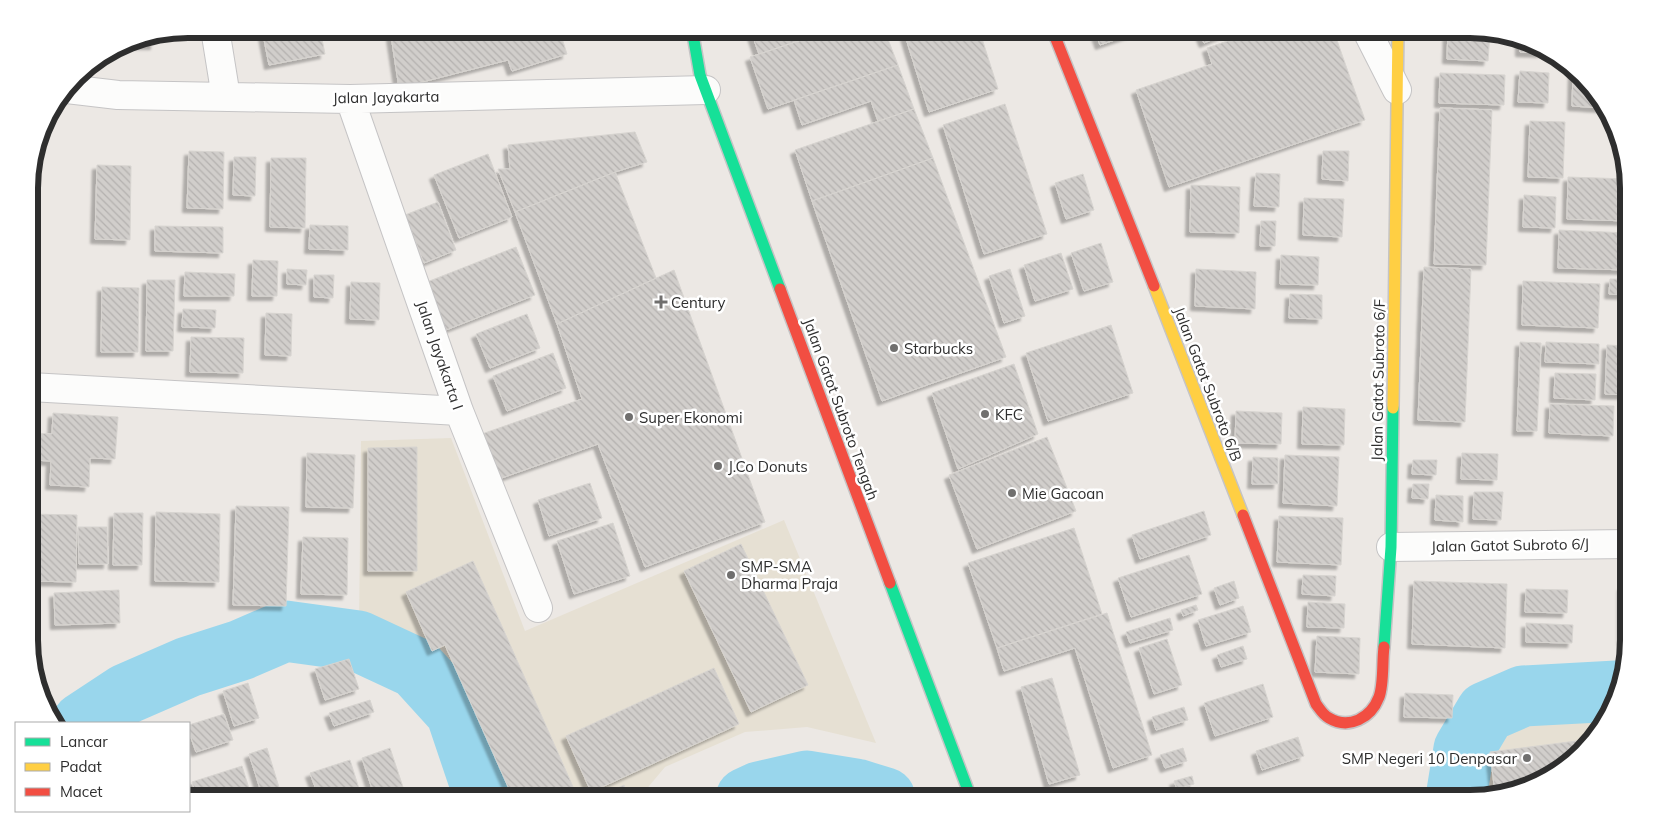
<svg xmlns="http://www.w3.org/2000/svg" width="1658" height="827" viewBox="0 0 1658 827" font-family="Mulish,sans-serif">
<style>
.education{fill:#e6e0d3}
.lines{fill:none;stroke-linecap:round;stroke-linejoin:round}
.river{stroke:#99d6ec;stroke-width:61}
.building{fill:url(#building-back-hatch);stroke:#d7d4d0;filter:url(#shadow)}
.street-casing{stroke:#c5c4c5;stroke-width:30}
.fast-casing{stroke:#c5c4c5;stroke-width:14}
.slow-casing{stroke:#c5c4c5;stroke-width:14}
.jam-casing{stroke:#c5c4c5;stroke-width:14}
.street{stroke:#fcfcfb;stroke-width:28}
.fast{stroke:#16e098;stroke-width:11}
.slow{stroke:#ffcf43;stroke-width:11}
.jam{stroke:#f24e42;stroke-width:11}
.poi-dot{fill:#706f6e;stroke:#fff;stroke-width:2}
.labels{text-anchor:middle;dominant-baseline:central;stroke-width:5;stroke-linejoin:round;paint-order:stroke}
.street-label{font-size:15px;fill:#2e2e2e;stroke:#fff}
.poi-label{font-size:15px;fill:#2e2e2e;stroke:#fff;text-anchor:start}
.rim{fill:none;stroke:#2e2e2e;stroke-width:6}
</style>
<defs>
<pattern id="building-back-hatch" width="6" height="6" patternUnits="userSpaceOnUse" patternTransform="scale(1.25)"><rect width="6" height="6" fill="#d1cecb"/><path d="M-1 5l2 2M0 0l6 6M5-1l2 2" fill="none" stroke="#b4b1af"/></pattern>
<filter id="shadow"><feDropShadow dx="-4.5" dy="4.5" stdDeviation="1" flood-color="#0004"/></filter>
</defs>
<rect width="100%" height="100%" fill="#ece8e4"/>
<!-- education -->
<path class="education" d="M451,438L525,631L784,520L876,743L807,727L745,732L665,767L639,798H498L480,741L449,680L421,650L392,634L359,629L361,441Z
M1581,708L1613,709L1558,772L1480,798H1472L1477,777L1490,745L1517,722L1549,713Z"/>
<g class="lines">
<!-- river -->
<path class="river" d="M82,723L126,694L188,667L241,650L285,631L358,641L416,668L456,712L485,798
M746,798L759,792L807,781L856,789L885,798
M1456,798L1464,749L1486,712L1523,696L1617,691"/>
</g>
<!-- building -->
<path class="building" d="M262,29H320L325,54L269,65Z
M390,29H559L567,54L512,71L508,60L399,88Z
M750,29H835L759,54Z
M835,29H884L898,65L768,109L750,57Z
M903,29H979L998,89L929,112Z
M1094,29H1147L1100,45Z
M1198,29H1238L1204,43Z
M1262,29H1333L1365,120L1169,187L1136,90L1212,64L1207,48Z
M1448,29H1470L1490,33L1488,61L1447,59Z
M155,35V45H121L127,41Z
M1520,40L1540,45L1542,47V53L1520,52Z
M898,65L914,109L878,121L871,101L802,125L794,100Z
M1520,71L1549,73L1548,103L1518,102Z
M1573,72L1597,91L1603,108L1572,106Z
M1440,73L1505,75L1504,105L1439,103Z
M1005,104L1047,234L984,254L943,125Z
M1440,108L1492,110L1486,265L1434,264Z
M914,109L933,158L812,201L795,150Z
M1530,121L1565,122L1563,178L1528,177Z
M635,132L647,162L615,172L515,212L498,169H510L508,145Z
M189,151L224,152L223,209L187,208Z
M1323,151H1349L1348,181L1322,179Z
M488,154L512,217L459,238L434,175Z
M234,157H256L255,196L233,195Z
M271,158H306L305,228L270,227Z
M933,158L1006,357L882,401L812,201Z
M97,165L131,166L130,240L95,239Z
M615,172L656,278L557,324L515,212Z
M1256,173L1280,174L1279,207L1254,206Z
M1083,174L1094,210L1066,219L1055,183Z
M1568,177L1628,179V221L1567,219Z
M1191,185L1240,187L1239,233L1190,232Z
M1524,195L1556,197L1555,228L1523,227Z
M1304,198L1344,199L1342,237L1303,235Z
M438,202L456,250L424,263L405,215Z
M1261,221H1276L1275,246H1260Z
M310,225L348,226V250L309,249Z
M155,226L223,227V253L155,251Z
M1559,230L1628,233V270L1558,268Z
M1101,243L1113,282L1084,291L1071,253Z
M516,247L535,295L446,330L427,282Z
M1061,253L1073,289L1035,301L1024,265Z
M1281,255L1319,257L1318,285L1280,284Z
M253,260L278,261L277,296H252Z
M1424,267L1471,269L1465,422L1418,420Z
M287,269L307,270L306,285L287,284Z
M1010,269L1025,316L1004,323L989,276Z
M1196,269L1256,272L1255,309L1195,306Z
M674,270L765,522L645,567L598,444L496,480L479,435L582,399L557,324Z
M185,272L235,274L234,296H184Z
M314,275H334L333,298L314,297Z
M1610,279H1625V295L1609,294Z
M147,280H175L173,351H146Z
M1523,281L1600,284L1598,328L1522,325Z
M351,282L380,283L379,320L350,319Z
M102,287L139,288L138,352H101Z
M1290,294L1322,295V319L1289,318Z
M183,309L216,310L215,328L182,327Z
M266,313L292,314L291,356L265,355Z
M527,314L540,348L490,368L476,334Z
M1111,325L1133,393L1048,421L1026,353Z
M191,337L244,338L243,373L190,372Z
M1520,342L1541,343L1537,431H1517Z
M1546,342L1599,344V364L1545,362Z
M1607,345L1628,346L1629,395L1605,394Z
M553,353L566,388L507,411L493,376Z
M1014,364L1038,434L958,469L932,393Z
M1555,373L1596,374L1595,400L1554,398Z
M1550,404L1614,406L1613,436L1549,433Z
M1303,407L1345,409L1344,445L1302,444Z
M1236,411L1282,413L1281,444L1235,443Z
M53,413L118,417L115,459L90,458L89,487L50,485L51,461L33,460L35,433L52,434Z
M1047,437L1076,511L977,549L949,475Z
M417,447V571H368V448Z
M307,453L355,455L353,508L306,507Z
M1462,453L1498,454L1497,480L1461,479Z
M1285,455L1339,457L1337,506L1283,503Z
M1253,457L1278,458V484H1252Z
M1413,460H1437L1436,475L1412,474Z
M590,483L602,518L549,536L538,500Z
M1413,484H1429L1428,499L1412,498Z
M1474,492H1503L1501,520L1473,519Z
M1436,495L1463,496V522L1435,520Z
M236,506L289,507L286,606L233,605Z
M1204,511L1211,535L1140,559L1132,535Z
M156,512L220,514L219,582L155,581Z
M114,513H143L142,565H113Z
M31,514L77,515L76,582L30,581Z
M1279,516L1343,518L1341,565L1277,562Z
M613,523L630,576L574,594L557,541Z
M78,527H107L108,564H79Z
M1074,528L1102,614L997,648L968,563Z
M303,537L348,538L347,595L301,594Z
M741,544L808,685L751,712L684,571Z
M1189,555L1202,594L1131,617L1118,578Z
M473,561L578,798H513L445,645L432,651L406,592Z
M1303,575L1336,576L1335,596L1302,594Z
M1234,581L1239,598L1220,605L1214,588Z
M1414,581L1507,584L1505,648L1412,644Z
M1622,586H1629V641H1622Z
M1526,589L1568,590L1567,613L1525,612Z
M119,590L120,623L55,625L54,593Z
M1308,602L1345,604L1344,628L1307,627Z
M1196,605L1198,610L1183,616L1181,610Z
M1243,606L1251,632L1206,646L1198,620Z
M1107,613L1152,755L1113,768L1075,648L1004,671L997,648Z
M1170,618L1173,630L1130,643L1126,632Z
M1526,623L1573,625L1572,643L1526,642Z
M1317,636L1360,638L1359,674L1315,672Z
M1167,639L1182,685L1154,694L1139,648Z
M1243,646L1247,659L1221,667L1217,655Z
M349,659L359,689L325,700L315,669Z
M714,668L739,724L591,792L566,736Z
M1052,678L1080,775L1049,784L1021,687Z
M248,683L259,718L234,726L223,691Z
M1263,684L1273,717L1215,736L1204,703Z
M1405,693L1453,695L1452,718L1404,717Z
M370,700L374,712L334,726L329,713Z
M1184,707L1188,720L1156,730L1152,717Z
M224,714L233,740L196,752L189,732V725Z
M1298,737L1304,756L1262,770L1256,751Z
M1584,740L1585,742L1558,772L1495,793L1490,752Z
M267,748L282,797L280,798H263L249,754Z
M390,748L404,790L375,798L362,758Z
M1183,748L1187,761L1165,768L1160,755Z
M350,760L362,798H319L310,773Z
M242,766L252,798H197L192,782Z
M1192,776L1194,784L1177,789L1174,781Z
M624,785L629,798H596Z
M1309,788L1312,798H1281Z"/>
<g class="lines">
<defs>
<path id="street" d="M215,29L226,97
M1366,29L1397,90
M67,89L118,95L350,99L706,90
M350,99L459,411L538,608
M30,387L459,411
M1391,547L1629,544"/>
<path id="fast" d="M692,29L700,75L780,289
M890,583L971,798
M1384,647L1391,547L1393,408"/>
<path id="slow" d="M1154,286L1243,515
M1393,408L1398,29"/>
<path id="jam" d="M1052,29L1154,286
M780,289L890,583
M1243,515L1316,704C1320,709 1323,715 1329,718C1349,730 1371,718 1379,697C1384,684 1382,661 1384,647"/>
</defs>
<!-- street casing -->
<use href="#street" class="street-casing"/>
<!-- fast casing -->
<use href="#fast" class="fast-casing"/>
<!-- slow casing -->
<use href="#slow" class="slow-casing"/>
<!-- jam casing -->
<use href="#jam" class="jam-casing"/>
<!-- street -->
<use href="#street" class="street"/>
<!-- fast -->
<use href="#fast" class="fast"/>
<!-- slow -->
<use href="#slow" class="slow"/>
<!-- jam -->
<use href="#jam" class="jam"/>
</g>
<!-- markers -->
<g class="poi-dot">
<path d="M658.5 294.5h5v5h5v5h-5v5h-5v-5h-5v-5h5z"/>
<circle cx="894" cy="348" r="5"/>
<circle cx="985" cy="414" r="5"/>
<circle cx="629" cy="417" r="5"/>
<circle cx="718" cy="466" r="5"/>
<circle cx="1012" cy="493" r="5"/>
<circle cx="731" cy="575" r="5"/>
<circle cx="1527" cy="758" r="5"/>
</g>
<g class="labels">
<!-- street labels -->
<g class="street-label">
<text transform="translate(386 97) rotate(-1)">Jalan Jayakarta</text>
<text transform="translate(440 355) rotate(71)">Jalan Jayakarta I</text>
<text transform="translate(1378 380) rotate(-89)">Jalan Gatot Subroto 6/F</text>
<text transform="translate(1208 384) rotate(69)">Jalan Gatot Subroto 6/B</text>
<text transform="translate(841 409) rotate(70)">Jalan Gatot Subroto Tengah</text>
<text transform="translate(1510 545) rotate(-1)">Jalan Gatot Subroto 6/J</text>
</g>
<!-- poi labels -->
<g class="poi-label">
<text x="671" y="302">Century</text>
<text x="904" y="348">Starbucks</text>
<text x="995" y="414">KFC</text>
<text x="639" y="417">Super Ekonomi</text>
<text x="728" y="466">J.Co Donuts</text>
<text x="1022" y="493">Mie Gacoan</text>
<text x="741" y="566">SMP-SMA<tspan x="741" dy="17">Dharma Praja</tspan></text>
<text x="1517" y="758" text-anchor="end">SMP Negeri 10 Denpasar</text>
</g>
</g>
<!-- crop -->
<path d="M0 0H1658V827H0ZM188 38H1470A150 150 0 0 1 1620 188V640A150 150 0 0 1 1470 790H188A150 150 0 0 1 38 640V188A150 150 0 0 1 188 38Z" fill="#fff" fill-rule="evenodd"/>
<path class="rim" d="M188 38H1470A150 150 0 0 1 1620 188V640A150 150 0 0 1 1470 790H188A150 150 0 0 1 38 640V188A150 150 0 0 1 188 38Z"/>
<!-- legend -->
<rect x="15" y="722" width="175" height="90" fill="#ffffff" stroke="#ababab"/>
<rect x="25" y="738" width="25" height="8" fill="#16e098" stroke="#ababab"/>
<text x="60" y="747" font-size="15" fill="#2e2e2e">Lancar</text>
<rect x="25" y="763" width="25" height="8" fill="#ffcf43" stroke="#ababab"/>
<text x="60" y="772" font-size="15" fill="#2e2e2e">Padat</text>
<rect x="25" y="788" width="25" height="8" fill="#f24e42" stroke="#ababab"/>
<text x="60" y="797" font-size="15" fill="#2e2e2e">Macet</text>
</svg>
